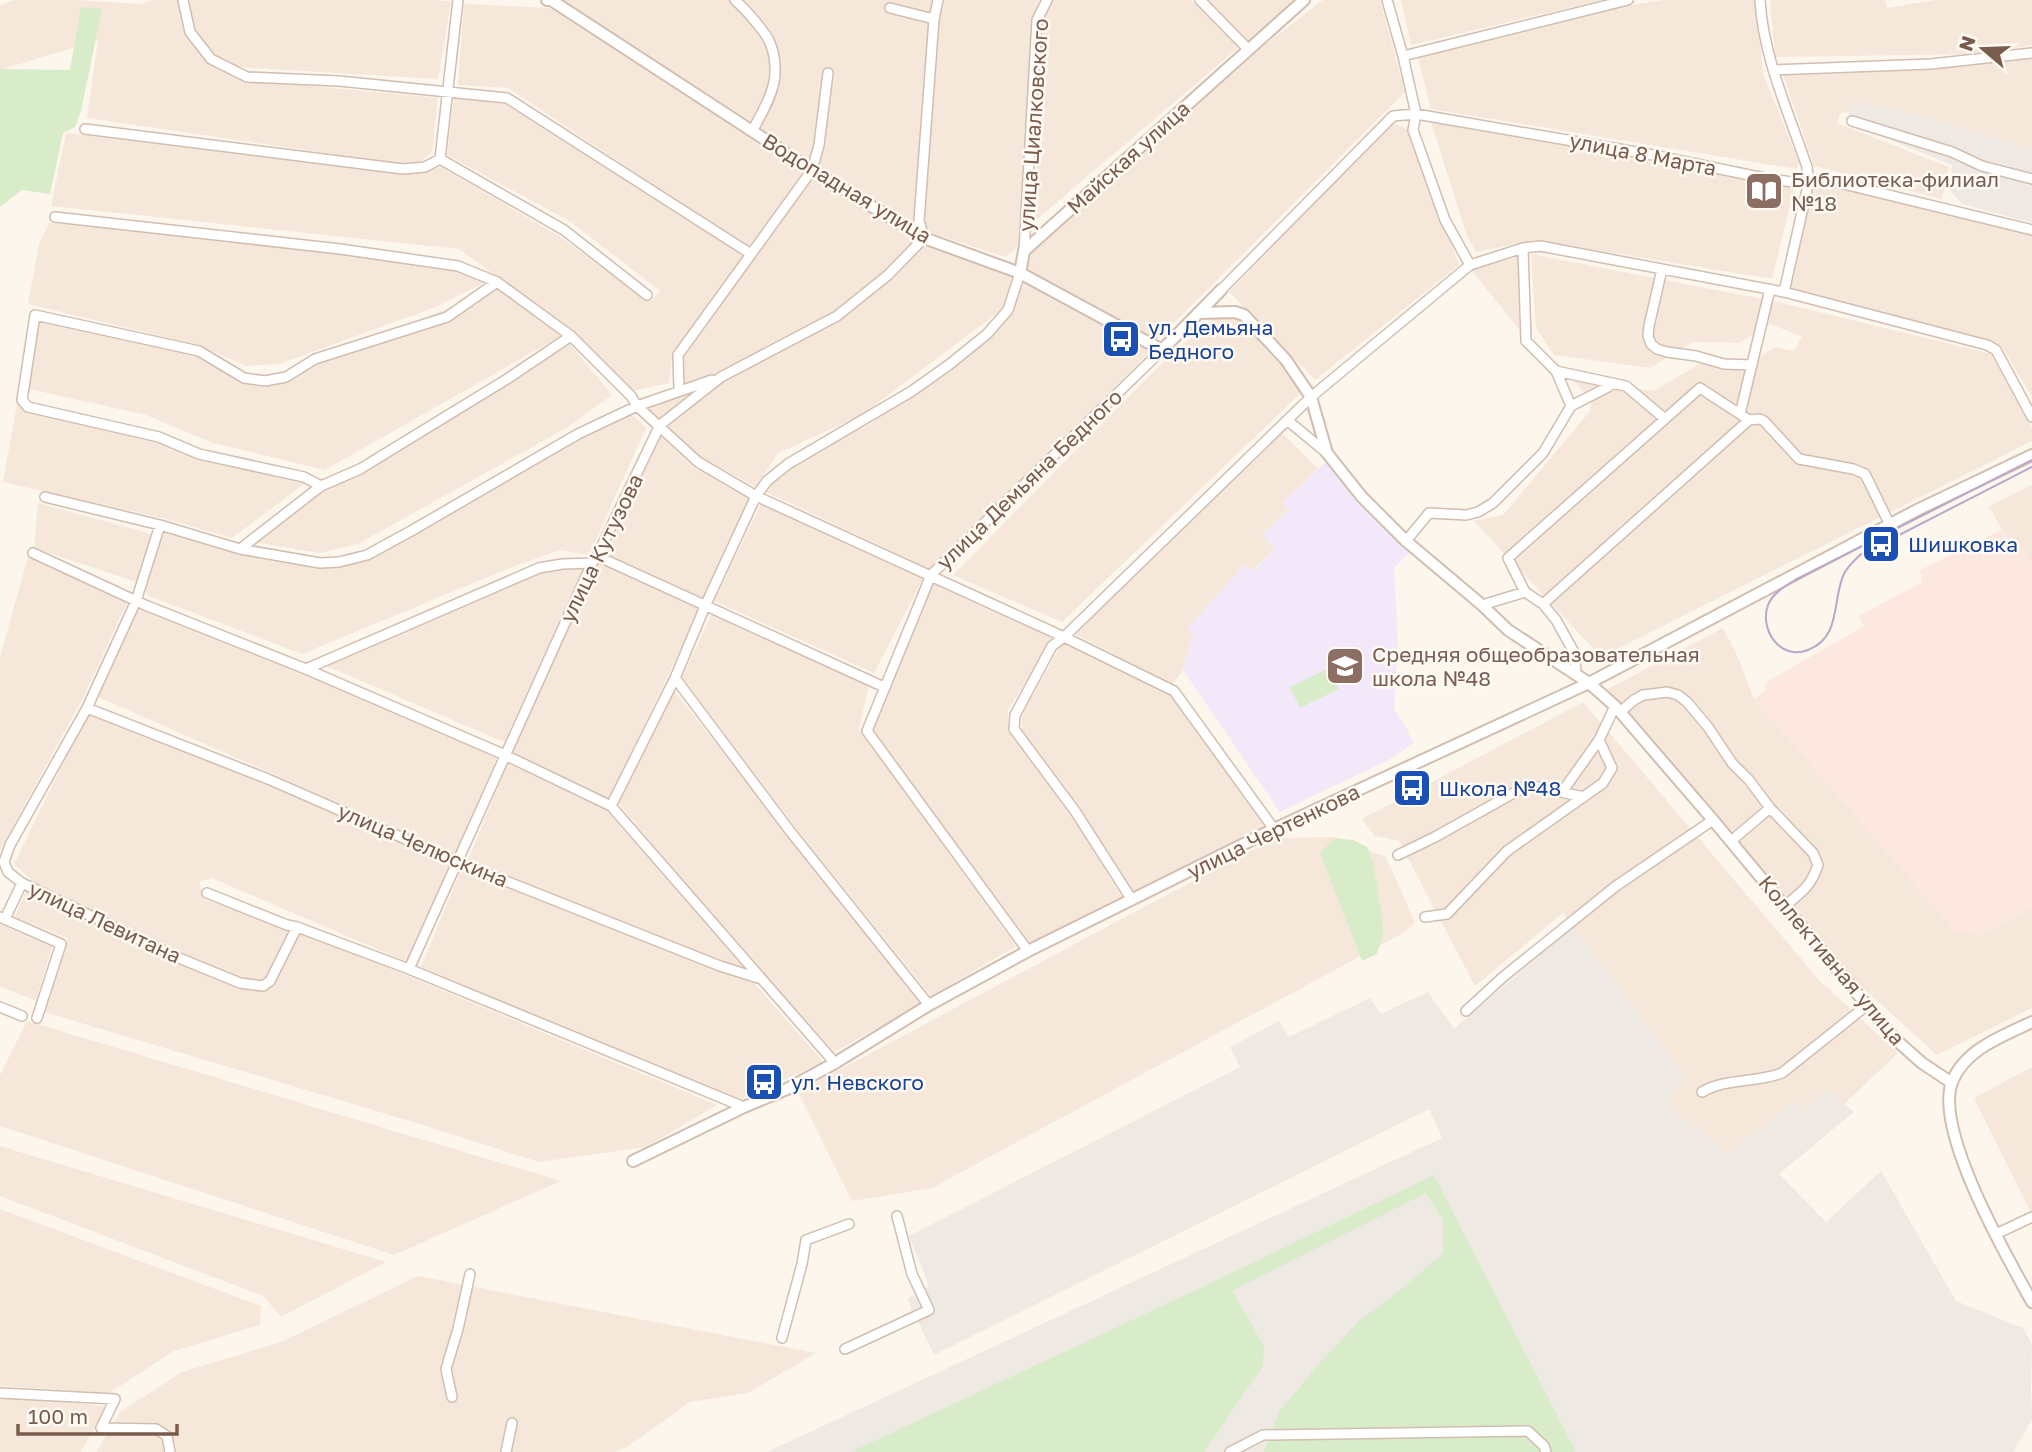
<svg xmlns="http://www.w3.org/2000/svg" width="2032" height="1452" viewBox="0 0 2032 1452" font-family="'Golos Text',sans-serif">
<style>
.residential{fill:#f5e8da}
.commercial{fill:#fde8e0}
.industrial{fill:#efe9e4}
.education{fill:#f3e8fa}
.green{fill:#d8ecc9}
.lines{fill:none;stroke-linecap:round;stroke-linejoin:round}
.minor-casing{stroke:#d1beb0;stroke-width:12}
.tertiary-casing{stroke:#d1beb0;stroke-width:14}
.minor{stroke:#fff;stroke-width:9}
.tertiary{stroke:#fff;stroke-width:10}
.tram{stroke:#b9a8c9;stroke-width:2}
.labels{text-anchor:middle;dominant-baseline:central;stroke-width:5;stroke-linejoin:round;paint-order:stroke}
.street-label{font-size:21px;fill:#7a5c4d;stroke:#fffaf3}
.education-label{font-size:21px;fill:#785e54;stroke:#fffaf3;text-anchor:start}
.transit-label{font-size:21px;fill:#164399;stroke:#fffaf3;text-anchor:start}
</style>
<rect width="100%" height="100%" fill="#fdf6ec"/>
<!-- residential -->
<path class="residential" d="M14,0H75L141,4L152,0H438L451,2L438,79L237,67L238,79L438,98L432,152L421,161L401,164L87,118L98,40L0,70V6Z
M563,0H1039L1033,18L1019,246L1005,257L916,228Z
M1051,0H1191L1239,47L1035,221L1042,18Z
M1207,0H1295L1248,41Z
M1323,0H1380L1405,92L1156,341L1028,271L1029,253L1254,53Z
M1401,0H1602L1411,45Z
M1663,0H1756L1763,74L1799,162L1797,169L1431,109L1418,57L1620,7Z
M1770,0H1885L1887,8L1935,0H2032V45L1978,54L1775,57Z
M464,4L552,8L757,138L803,173L750,249L508,88L458,85Z
M2032,55V170L1850,112L1840,113L1837,123L1949,167L1942,199L1814,166L1780,66L1978,64Z
M454,97L505,104L744,256L672,356L669,383L633,391L574,333L459,249L51,206L66,133L409,174L441,167L559,236L650,302L660,291L571,222L447,155Z
M1430,119L1648,161L1796,181L1772,279L1534,240L1476,252L1467,236Z
M1393,122L1408,130L1459,265L1315,380L1229,292Z
M813,178L914,240L883,274L834,313L721,372L683,386V357L752,259Z
M1825,179L2032,234V397L2001,345L1785,288L1806,183Z
M49,223L338,247L457,264L488,281L433,308L279,364L246,366L198,345L28,304L39,244Z
M925,245L1014,278L1004,308L860,416L778,453L756,487L702,458L646,407L724,381L840,320L892,279Z
M1531,254L1778,302L1991,354L2032,429V441L1601,657L1474,521L1503,515L1590,411L1591,401L1573,380L1654,391L1699,364L1745,365L1775,347L1794,351L1802,337L1771,324L1739,343L1693,342L1650,368L1554,355L1536,328Z
M1518,257L1519,329L1471,270Z
M1023,279L1151,351L930,569L766,492L786,461L869,425L1012,313Z
M499,288L561,336L325,470L210,442L146,415L25,388L38,320L195,353L243,374L277,377Z
M1228,305L1308,386L1062,622L953,575L1163,362Z
M570,344L612,395L568,427L358,544L319,553L248,541L331,482Z
M17,404L147,433L187,450L301,471L311,479L232,538L166,519L3,482Z
M627,408L646,428L589,555L559,550L502,571L302,654L149,596L144,590L164,531L319,566L368,550Z
M1280,431L1318,469L1282,503L1289,510L1262,535L1275,549L1252,571L1246,565L1188,629L1193,633L1183,670L1172,685L1070,631Z
M660,436L694,468L755,496L705,599L606,553Z
M2032,485V565L2022,547L2002,530L1989,506Z
M762,502L924,577L874,673L714,601Z
M38,503L152,534L136,582L34,548Z
M28,557L129,598L84,696L0,850V657Z
M598,561L701,607L608,800L512,753Z
M562,564L582,570L504,742L319,663Z
M934,582L1054,636L1008,710V731L1070,813L1122,897L1028,945L872,730L883,683Z
M139,602L302,667L497,758L455,854L98,697Z
M712,614L869,684L859,729L1016,946L931,996L800,833L682,677Z
M1723,628L1736,653L1754,699L1831,786L1981,936L2032,907V1008L1937,1055L1838,965L1606,690Z
M1064,640L1171,695L1267,826L1134,895L1076,805L1022,731V714Z
M674,690L792,841L922,1004L834,1052L765,978L619,804Z
M1583,702L1820,981L1898,1053L1844,1104L1827,1091L1805,1109L1795,1102L1729,1153L1666,1104L1686,1078L1563,913L1475,986L1399,841L1375,836L1362,819Z
M90,708L452,865L407,962L212,878L199,882L204,900L286,925L717,1105L646,1147L539,1162L403,1119L44,1012L68,938L15,917L31,879L14,864Z
M508,763L604,808L747,971L468,860Z
M1334,837L1386,857L1415,922L1405,932L932,1188L852,1201L798,1092L1142,908L1276,838Z
M461,870L755,984L823,1062L739,1100L421,967Z
M0,924L52,947L36,1001L0,986Z
M27,1021L561,1181L394,1255L0,1126V1075Z
M2032,1067V1215L1974,1098Z
M0,1146L386,1262L281,1317L263,1296L0,1196Z
M0,1209L261,1306L260,1325L174,1351L109,1393L0,1386Z
M418,1276L816,1353L748,1393L690,1402L627,1447L615,1452H96L121,1411L182,1372L281,1342Z
M0,1396L55,1400L108,1407L80,1452H0Z"/>
<!-- commercial -->
<path class="commercial" d="M2002,530L2022,547L2032,565V907L1981,936L1955,931L1754,699L1765,691L1766,682L1864,626L1859,616L1922,582L1920,570Z"/>
<!-- industrial -->
<path class="industrial" d="M1853,101L1919,115L2032,150V223L1962,204L1950,190L1952,165L1846,122Z
M1573,927L1686,1078L1666,1104L1729,1153L1795,1102L1805,1109L1827,1091L1854,1112L1779,1174L1826,1222L1881,1171L1956,1301L2023,1328L2032,1344L2031,1387L2032,1420L2013,1452H767L1442,1138L1429,1109L934,1355L907,1299L929,1286L909,1236L1240,1067L1230,1047L1279,1021L1289,1037L1370,998L1381,1014L1428,992L1454,1029Z"/>
<!-- education -->
<path class="education" d="M1327,461L1413,549L1394,568L1398,641L1394,710L1406,727L1413,743L1392,758L1280,812L1183,670L1193,633L1187,629L1245,564L1253,571L1275,549L1262,535L1289,510L1282,503Z"/>
<!-- green -->
<path class="green" d="M81,7L102,9L81,111L75,127L63,133L50,194L22,190L0,207V69L70,70Z
M1329,668L1339,689L1300,708L1290,687Z
M1335,838L1353,840L1367,847L1373,862L1382,917L1383,933L1377,954L1362,961L1320,853Z
M1434,1175L1576,1452H1264L1279,1412L1317,1366L1360,1320L1403,1288L1443,1253V1220L1426,1193L1232,1291L1264,1346L1263,1366L1204,1452H851L1198,1289Z"/>
<g class="lines">
<defs>
<path id="minor" d="M183,0L190,32L211,59L247,77L339,81L507,98L751,254
M735,0C744,8 766,32 770,43C775,54 777,74 773,86C769,102 760,117 752,131
M1200,0L1248,49
M1387,0L1403,56L1416,114L1413,130L1445,220L1470,265
M1760,0C1763,57 1789,113 1807,167L1809,181L1784,292
M890,8L934,19
M1403,56L1628,0
M1774,70L1931,64L2032,53
M1852,121L1952,152L1982,166L2032,179
M85,129L403,169L425,167L440,159L458,0
M440,159L564,230L647,295
M55,217L340,249L458,266L497,282L571,336L631,396L637,406L698,462L756,496L1064,637L1174,691L1274,829
M1523,248L1526,341L1556,371L1626,386L1665,419
M1024,251L1037,20L1047,0
M1662,269L1649,326L1648,336L1651,344L1657,349L1667,352L1696,356L1724,364L1752,365
M497,282L447,317L315,359L286,377L265,381L244,378L199,351L35,315L22,400L28,407L159,437L199,454L304,477L321,486L360,469L507,379L571,336
M1221,290L1393,116L1416,114L1648,154L1764,178L1799,183L1823,179L2032,230
M679,391L678,355L812,170L819,145L828,73
M1571,406L1608,387L1612,383
M1740,414L1770,289
M1287,420L1327,453
M1749,420L1760,419L1764,421L1799,459L1853,469L1865,474L1890,525
M45,497L160,525L240,549L320,563L339,562L367,555L411,531L578,434L637,406L712,380
M160,525L136,601L87,708L10,845L4,862L8,872L22,883L179,958L240,983L263,986L270,981L297,927
M1406,541L1429,513L1466,515L1478,512L1493,503L1543,453L1571,406L1556,371
M240,549L321,486
M33,553L145,605L306,669L505,755L611,806L835,1063
M597,556L884,687
M1543,604L1556,620L1575,654L1576,675
M1482,605L1525,592L1543,604L1749,420L1700,388L1508,558L1525,592
M306,669L539,568L562,564L592,563
M675,678L790,831L929,1005
M87,708L268,779L458,862L720,966L758,978
M1620,712L1634,700L1643,695L1652,694L1667,692L1678,695L1687,702L1708,727L1732,763L1749,780L1770,808L1813,853L1818,865C1811,886 1802,892 1785,906
M1562,792L1599,740
M611,806L675,678L706,604L756,496L767,481L788,464L912,391L950,364L987,334L1008,310L1020,273
M1731,841L1770,808
M1398,855L1435,837L1528,785L1584,797
M207,893L287,925L297,927L409,969L744,1107
M1132,900L1075,811L1014,729L1015,715L1052,646L1064,637L1311,397L1470,265L1523,248L1540,246L1784,292L1987,345L1996,350L2032,417
M0,917L61,944L37,1018
M1425,917L1447,914L1507,851L1603,783L1612,768L1599,740L1615,706
M5,919L22,883
M1028,951L867,731L931,575L1162,350
M409,969L592,563L597,556L660,425L721,377L837,316L888,275L924,238L919,221L934,19L938,0
M0,1007L22,1016
M1466,1011L1503,977L1616,886L1713,820
M1702,1092C1726,1078 1756,1083 1782,1073L1866,1006
M1996,1234L2032,1217
M782,1338L802,1264L806,1240L849,1224
M845,1349L929,1310L912,1274L897,1216
M0,1393L115,1399L101,1428L156,1429L167,1436L170,1452
M452,1397L446,1369L458,1329L470,1274
M506,1452L512,1423
M1230,1452L1263,1435L1528,1431L1544,1446L1546,1452"/>
<path id="tertiary" d="M547,0H551L812,170L924,238L1020,273L1162,350L1221,290
M1020,273L1024,251L1304,0
M1198,313L1235,312L1244,315L1286,360L1311,397L1327,453L1362,497L1406,541L1482,605L1508,630L1589,683L1615,706L1713,820L1895,1039L1922,1063L1952,1083
M2032,1022C2003,1036 1965,1049 1952,1082C1934,1131 2007,1257 2032,1302
M633,1161L744,1107L787,1089L835,1063L929,1005L1028,951L1274,829L1589,683L1917,510L2032,455"/>
</defs>
<!-- minor casing -->
<use href="#minor" class="minor-casing"/>
<!-- tertiary casing -->
<use href="#tertiary" class="tertiary-casing"/>
<!-- minor -->
<use href="#minor" class="minor"/>
<!-- tertiary -->
<use href="#tertiary" class="tertiary"/>
<!-- tram -->
<path class="tram" d="M2032,460L1795,580C1785,586 1772,594 1768,605C1759,629 1780,661 1808,650C1841,637 1832,603 1843,576C1846,568 1854,561 1860,555L2032,467"/>
</g>
<!-- icons -->
<defs>
<symbol id="library-square" viewBox="-11 -11 22 22"><rect x="-9" y="-9" width="18" height="18" rx="4" fill="#8d6e63" stroke="#fffaf3"/><path d="M-6-4Q-3-5.5-.7-3.5V5Q-3 3-6 4ZM6-4Q3-5.5 .7-3.5V5Q3 3 6 4Z" fill="#fff"/></symbol>
<symbol id="bus-square" viewBox="-11 -11 22 22"><rect x="-9" y="-9" width="18" height="18" rx="4" fill="#1a4fb4" stroke="#fffaf3"/><path d="M-5-6H5V4H4V6H2V4H-2V6H-4V4H-5ZM-3.5-4V0h7V-4ZM-3.5 1.2v1.5H-2V1.2ZM2 1.2v1.5H3.5V1.2Z" fill="#fff"/></symbol>
<symbol id="school-square" viewBox="-11 -11 22 22"><rect x="-9" y="-9" width="18" height="18" rx="4" fill="#8d6e63" stroke="#fffaf3"/><path d="M0-5L7-2L0 1L-7-2ZM-4 1L0 2.5L4 1V4Q0 6-4 4Z" fill="#fff"/></symbol>
</defs>
<g fill-rule="evenodd">
<use href="#library-square" x="1742" y="169" width="44" height="44"/>
<use href="#bus-square" x="1099" y="317" width="44" height="44"/>
<use href="#bus-square" x="1859" y="522" width="44" height="44"/>
<use href="#school-square" x="1323" y="644" width="44" height="44"/>
<use href="#bus-square" x="1390" y="766" width="44" height="44"/>
<use href="#bus-square" x="742" y="1060" width="44" height="44"/>
</g>
<g class="labels">
<!-- street labels -->
<g class="street-label">
<text transform="translate(1033 125) rotate(-86)">улица Циалковского</text>
<text transform="translate(1643 154) rotate(11)">улица 8 Марта</text>
<text transform="translate(1128 157) rotate(-42)">Майская улица</text>
<text transform="translate(847 188) rotate(31)">Водопадная улица</text>
<text transform="translate(1029 479) rotate(-44)">улица Демьяна Бедного</text>
<text transform="translate(601 548) rotate(-64)">улица Кутузова</text>
<text transform="translate(1273 831) rotate(-26)">улица Чертенкова</text>
<text transform="translate(423 845) rotate(23)">улица Челюскина</text>
<text transform="translate(105 922) rotate(25)">улица Левитана</text>
<text transform="translate(1832 960) rotate(50)">Коллективная улица</text>
</g>
<!-- education labels -->
<g class="education-label">
<text x="1791" y="179">Библиотека-филиал<tspan x="1791" dy="24">№18</tspan></text>
<text x="1372" y="654">Средняя общеобразовательная<tspan x="1372" dy="24">школа №48</tspan></text>
</g>
<!-- transit labels -->
<g class="transit-label">
<text x="1148" y="327">ул. Демьяна<tspan x="1148" dy="24">Бедного</tspan></text>
<text x="1908" y="544">Шишковка</text>
<text x="1439" y="788">Школа №48</text>
<text x="791" y="1082">ул. Невского</text>
</g>
</g>
<!-- north arrow -->
<g transform="translate(1983 49) rotate(289)" stroke="#fffaf3" stroke-width="5" paint-order="stroke">
<path d="M0-5L12 26L0 18L-12 26Z" fill="#7a5c4d"/>
<text y="-10" font-size="19" font-weight="bold" text-anchor="middle" fill="#7a5c4d">N</text>
</g>
<!-- scale -->
<path d="M18 1424v10h159v-10" fill="none" stroke="#7a5c4d" stroke-width="3.5"/>
<text x="28" y="1424" font-size="21" fill="#7a5c4d" stroke="#fffaf3" stroke-width="5" paint-order="stroke">100 m</text>
</svg>
